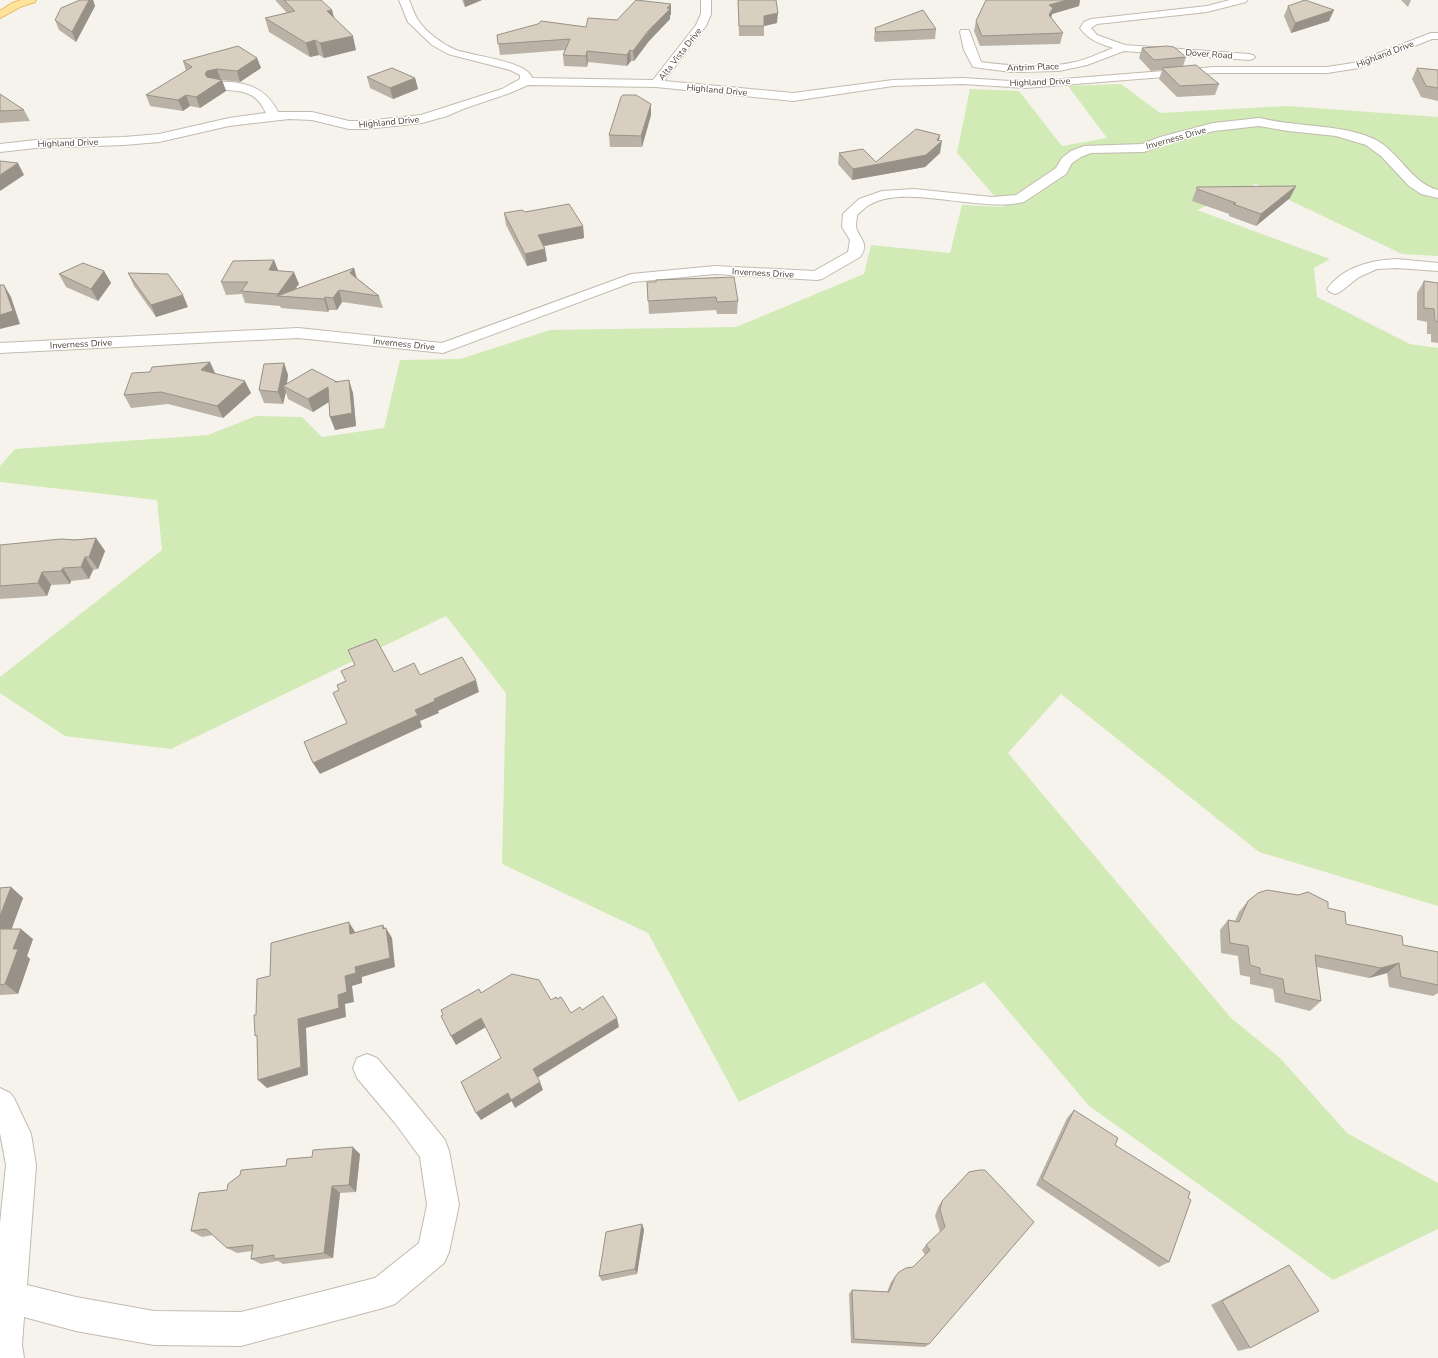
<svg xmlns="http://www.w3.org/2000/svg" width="1438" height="1358" viewBox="0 0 1438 1358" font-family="'Nunito Sans',sans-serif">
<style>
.green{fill:#d2eab5}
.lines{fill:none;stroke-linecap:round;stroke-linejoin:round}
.minor-casing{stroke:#c2bbae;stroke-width:2}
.major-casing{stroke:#e6c16a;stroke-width:2}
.minor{fill:#fff;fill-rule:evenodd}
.major{fill:#ffe39c;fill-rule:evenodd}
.wall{fill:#bab2a6}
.shaded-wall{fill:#979187}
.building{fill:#d8cfc1;stroke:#979187}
.labels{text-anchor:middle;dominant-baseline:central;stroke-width:3;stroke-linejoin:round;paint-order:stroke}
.far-street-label{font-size:9px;fill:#4b4439;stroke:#fff}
</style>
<rect width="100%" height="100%" fill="#f6f3ec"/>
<!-- green -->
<path class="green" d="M1121,84L1160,113L1287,106L1438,117V256L1402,254L1256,184L1197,210L1330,259L1314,268L1317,297L1410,344L1438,348V906L1259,852L1061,694L1008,753L1231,1018L1280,1058L1347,1133L1438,1183V1229L1333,1280L1089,1106L984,982L739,1102L648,933L502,864L506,693L446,616L171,749L65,736L0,693V677L162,550L157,500L0,482V466L15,449L208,435L256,416L302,417L322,437L384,428L400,360L460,359L550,330L736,327L864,274L871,245L950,253L962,205L1004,207L957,153L970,89L1019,91L1062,146L1107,138L1068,86Z"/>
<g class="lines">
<defs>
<path id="minor" d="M399,0H409C412,6 414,14 418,20C426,32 442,44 456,50C473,56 527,61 532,78L653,80L696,25L701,14V0H711V14L706,26L664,81L793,93L893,80L963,78L1025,82L1214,67H1327L1353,63L1431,33H1438V39H1432L1359,68L1327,73H1214L1025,88L963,84L893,86L793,101L656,87L528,85L510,93L463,109L447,116L422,123L366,129H349L312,120L289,119L229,126L159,142L124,145L36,148L0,152V144L36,140L124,137L159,134L229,118L266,113C253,85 236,94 212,87L210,85L212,83C218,81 224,82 231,82C253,84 268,92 278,112H312L349,121H366L421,115L502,89L520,79V75L510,70L448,54L432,45L408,22Z
M1230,0H1247L1246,2L1207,12L1097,24L1091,28L1097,35L1125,45L1249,54L1253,55L1255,57L1253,59L1249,60L1124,51L1087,65L1059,71L1011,72L973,67L964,50L960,32L961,30H969L981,62C1012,66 1045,69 1075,62C1088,59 1100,53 1113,48C1099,43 1088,40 1080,28L1084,22L1091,19L1207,6Z
M1259,118C1269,120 1279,122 1289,123C1317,127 1348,127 1374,139C1399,151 1411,183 1438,190V198L1421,194L1409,186L1381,156L1366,145L1336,136L1288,131L1259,126L1214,131L1168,143L1144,152L1091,153L1081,157L1072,163L1066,174L1024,202C979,213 905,183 869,205C864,208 861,212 857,215C857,218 856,222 856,226C857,237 871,242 860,257L822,279L817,280L715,274L633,282L443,353L298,338L0,353V343L298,328L442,343L631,274L715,266L814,271L848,252L850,240L842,227L843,214L859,199L882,191L914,189L992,197L1016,195L1056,168L1062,158L1071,151L1084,146L1142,144L1160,137L1213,123Z
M1397,259L1438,263V271L1397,268L1377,269L1359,277L1340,292L1335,294L1330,292L1327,289C1343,267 1371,260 1397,259Z
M367,1054L377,1058L415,1103L445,1140L449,1151L459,1205L449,1252L444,1263L395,1304L383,1308L241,1346L154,1345L76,1331L24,1317L22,1345L24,1358H0V1224L6,1165L0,1133V1088L10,1093L14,1098L31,1134L36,1165L27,1285L76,1297L154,1311L241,1312L375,1278L419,1243L427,1205L420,1157L395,1123L357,1078L353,1068L357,1058Z"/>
<path id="major" d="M21,0H36L35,2L20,7L0,18V11L12,3Z"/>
</defs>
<!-- minor casing -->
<use href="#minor" class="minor-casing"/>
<!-- major casing -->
<use href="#major" class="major-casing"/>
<!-- minor -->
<use href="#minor" class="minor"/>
<!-- major -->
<use href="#major" class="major"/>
</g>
<!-- wall -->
<path class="wall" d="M80,0H93L95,6L76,42L59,30L55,20Z
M276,0H321L356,50L324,58L319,55L310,57L269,32L265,18L287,13L276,1Z
M462,0H482L465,7Z
M738,0H776L777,23L764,26V36H739Z
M986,0H1080L1079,6L1052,14L1051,18L1063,33L1060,44L980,46L974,31L976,21Z
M1401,0H1411L1408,7Z
M1288,6L1329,21L1291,33L1284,16Z
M670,15V19L649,41L634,61H631L627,66L588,62L587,67L564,66L563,55L565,50L500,55L497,35L586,27L671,15Z
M875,28L936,29L935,39L875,42L874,39Z
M1142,48L1186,57L1183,66L1219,84L1215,95L1177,97L1159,79L1162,70L1151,71L1139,58Z
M257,58L261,68L240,82L222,80L226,91L200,108L190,106L183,111L150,106L146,95L186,71L183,61Z
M1417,68L1438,70V101L1421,97L1412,79Z
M367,77L415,78L418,89L393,99L370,88Z
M0,94L24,110L30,121L0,123Z
M651,104V115L642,147H610L609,135Z
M940,135L939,140L940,153L925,167L852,180L838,164L839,153L876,162Z
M1197,187L1290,198L1256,226L1229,216V214L1192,201Z
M525,212L583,226L584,238L544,246L547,261L527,266L506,225L504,213Z
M274,260L278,270L299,284L295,289L354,268L357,278L379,296L383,308L342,302L337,310H329L328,312L281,308L280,306L245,303L242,294L226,295L221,282Z
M104,271L111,283L98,301L66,287L59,274Z
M128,273L188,307L156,317L134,286Z
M1424,281L1438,283V343L1431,342V334H1427V322L1417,320V293Z
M647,282L738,301L737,314H717L716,310L649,314Z
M210,362L215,374L251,393L223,418L168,404L131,408L124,395L150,372Z
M284,363L288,375L287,384L337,382L353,393L356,426L335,430L329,402L313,412L288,399L286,392L283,404L264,403L259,390Z
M96,538L105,551L98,569L93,570L89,579L71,581L70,584L51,585L47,596L0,599V545Z
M11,887L23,898L11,929L33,939L27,956L30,959L18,994L0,995V888Z
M1248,901L1328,908L1346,924L1403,945L1438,952V993L1433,996L1389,987L1387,973L1369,978L1317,967L1321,1001L1310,1011L1275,1002L1273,989L1250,984V977L1240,975L1238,956L1221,953L1220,930L1228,920L1235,921L1239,912Z
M1074,1110L1115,1145L1169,1262L1159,1267L1036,1185L1067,1118Z
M360,1154L356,1192L340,1193L333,1258L283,1264L278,1261L261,1264L251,1259L252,1251L237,1253L227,1248L213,1235L202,1237L191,1231L286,1166Z
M969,1172L929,1344L925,1347L851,1343L849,1294L852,1290L887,1292L891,1282L895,1277L913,1267L925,1255L922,1250L926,1245L940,1232L935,1216L938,1207L942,1201Z
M642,1224L644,1230L637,1274L602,1281L599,1276Z
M1289,1265L1250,1348L1238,1351L1211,1305L1277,1271Z"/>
<!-- shaded-wall -->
<path class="shaded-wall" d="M89,0H93L95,6L76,42L72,32Z
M464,0H482L465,7Z
M1067,0H1080L1079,6L1052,14L1051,19L1047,15L1049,5Z
M671,4V15H670V19L649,41L634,61L633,51Z
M332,10L336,24L327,11Z
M1334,10L1329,21L1291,33L1295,23Z
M778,13L777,23L764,26V16Z
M353,36L356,50L324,58L320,43Z
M315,40L319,55L310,57L306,43Z
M630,50L631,61L627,66V55Z
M587,51L588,62L587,67L586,56Z
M257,58L261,68L240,82L237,71Z
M217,69L221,80L211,82L205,74L207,71Z
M415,78L418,89L393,99L390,88Z
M222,80L226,91L200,108L196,97Z
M186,95L190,106L183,111L178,100Z
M651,104V115L642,147L641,136Z
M940,135L938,144L942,141L940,153L925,167L852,180L853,169L926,155Z
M18,163L24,175L0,191V175Z
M1296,186L1290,198L1256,226L1261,214Z
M583,226L584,238L539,247L538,235Z
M545,249L547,261L527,266L525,254Z
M274,260L279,273L269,270Z
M354,268L357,281L350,273Z
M104,271L111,283L98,301L91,289Z
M294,272L299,284L289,297L279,296L278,294Z
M4,285L11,297L20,324L0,329V315Z
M339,290L342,302L337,310L333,298Z
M183,295L188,307L156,317L151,305Z
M325,297L329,310L328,312L324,299Z
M210,362L216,375L201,370Z
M284,363L288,375L286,388L283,386L286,392L283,404L278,392Z
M349,380L353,393L356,426L335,430L330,417Z
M245,381L251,393L223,418L217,406Z
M328,387L332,400L313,412L308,399Z
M96,538L105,551L98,569L89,557Z
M85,557L93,570L89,579L81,567Z
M63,568L71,581L70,584L61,571Z
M42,572L51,585L47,596L38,583Z
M476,680L479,692L438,711L439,713L420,721L422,727L320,774L313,763L415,710L434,699Z
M11,887L23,898L8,939L0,933V916Z
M349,922L355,932L356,944L350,934Z
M383,925L387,932L386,928L392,938L395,967L362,977V983L352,986L354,1002L345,1004L346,1017L306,1028L308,1075L267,1088L258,1080L298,1019L338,995L345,976L355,967L383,929Z
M21,929L33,939L27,956L30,959L18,994L5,984L13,949Z
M1399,963L1387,973L1369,978L1381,968Z
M481,1018L486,1027L456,1045L451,1036Z
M617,1018L619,1027L537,1078L533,1069Z
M540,1082L543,1090L515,1108L511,1100Z
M508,1093L512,1101L481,1120L476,1113Z
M353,1147L360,1154L356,1192L349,1185Z
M332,1186L340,1193L333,1258L324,1253Z
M642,1224L644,1230L637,1274L635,1269Z"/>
<!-- building -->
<path class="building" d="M80,0H89L72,32L55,20L61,8Z
M284,0H321L332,10L327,11L353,36L320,43L315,40L306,43L265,18L295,11Z
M636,0L671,4L667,8L670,9L648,31L633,51L630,50L627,55L587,51L586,56L563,55L570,39L498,44L497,35L538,24L541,21L586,27L588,18L617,20Z
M738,0H776L778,13L764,16V26H739Z
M986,0H1067L1049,5L1053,8L1049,15L1063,33L982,36L976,21Z
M1305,0L1334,10L1295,23L1288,6Z
M923,10L936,29L876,32L875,28Z
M238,46L257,58L237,71L217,69L207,71L205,74L207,77L222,80L196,97L186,95L178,100L146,95L192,67L183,61Z
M1167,46L1174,47L1186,57L1154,60L1142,48Z
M1196,65L1219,84L1180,86L1162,68Z
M392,68L415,78L390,88L367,77Z
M1417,68L1438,70V88L1426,86Z
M0,94L24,110L0,111Z
M623,95H636L651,104L641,136L609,135L621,97Z
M916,129L940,135L937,140L942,141L926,155L853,169L839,153L863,149L876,162Z
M0,161L18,163L0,175Z
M1296,186L1261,214L1233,204L1236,203L1197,189V187Z
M569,204L583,226L538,235L545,249L525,254L504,213L522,210L525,212Z
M274,260L269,270L294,272L278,294L241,291L248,282H221L233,261Z
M83,263L104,271L91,289L59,274Z
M354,268L350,273L379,296L339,290L333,298L325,297L324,299L277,296Z
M128,273L168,274L183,295L151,305Z
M734,277L738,301L717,302L716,297L648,301L647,282H656V280Z
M1424,281L1438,283V322L1435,321L1434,309L1424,308Z
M0,285H4L13,311L0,315Z
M210,362L201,370L245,381L217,406L161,392L124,395L132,373L150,372L152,367Z
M284,363L278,392L259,390L264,364Z
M312,369L337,382H335L349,380L352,413L330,417L328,387L308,399L283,386Z
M96,538L89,557H85L81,567L63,568L61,571L42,572L38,583L0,586V545L61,539L75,540Z
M376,639L394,672L414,663L420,675L462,657L476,680L434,699L435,701L415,710L418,715L313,763L304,742L347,723L333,693L339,690L337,685L346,681L341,671L355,665L348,650Z
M11,887L0,916V888Z
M1267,890L1298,895L1308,892L1328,902V908L1345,912L1346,924L1402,936L1403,945L1438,952V985L1401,977L1399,963L1381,968L1315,955L1321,1001L1285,993L1283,979L1260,974V968L1250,965L1248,946L1230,943L1228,920L1239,922L1248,901L1258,893Z
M349,922L350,934L383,925V929L386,928L390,958L355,967L356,973L345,976L347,992L338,995L339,1008L298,1019L301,1067L258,1080L257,1035L255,1036L254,1015H256L257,979L270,976L271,943Z
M0,929H21L13,949H18L5,984L0,985Z
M512,974L539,980L551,1000L556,997L557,999L561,997L571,1013L580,1007L582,1010L603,996L617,1018L533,1069L540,1082L511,1100L508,1093L476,1113L461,1082L501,1058L481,1018L451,1036L441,1016L443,1015L441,1010L479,989L481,993Z
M1074,1110L1118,1138L1115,1145L1190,1192L1188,1198L1191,1200L1169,1262L1042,1179Z
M353,1147L349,1185L332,1186L324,1253L274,1259V1255L251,1259L253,1245L227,1248L206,1229L191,1231L199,1193L227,1190L228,1184L240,1175L241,1170L286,1166L287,1159L312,1157L313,1150Z
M979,1170H985L1034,1222L929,1344L854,1339L852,1290L889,1292L895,1277L899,1272L906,1268L913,1267L930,1250L926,1245L945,1227L940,1210L942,1201L969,1172Z
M642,1224L635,1269L599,1276L606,1232Z
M1289,1265L1319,1311L1250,1348L1222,1301Z"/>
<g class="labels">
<!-- far-street labels -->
<g class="far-street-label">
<text transform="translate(680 54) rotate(-52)">Alta Vista Drive</text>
<text transform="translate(1209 54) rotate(4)">Dover Road</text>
<text transform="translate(1385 54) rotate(-21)">Highland Drive</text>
<text transform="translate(1033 67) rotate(-2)">Antrim Place</text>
<text transform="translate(1040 82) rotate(-2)">Highland Drive</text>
<text transform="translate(717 90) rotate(5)">Highland Drive</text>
<text transform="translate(389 122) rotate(-5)">Highland Drive</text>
<text transform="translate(1176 138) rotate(-16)">Inverness Drive</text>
<text transform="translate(68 143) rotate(-2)">Highland Drive</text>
<text transform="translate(763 273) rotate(3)">Inverness Drive</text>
<text transform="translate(81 344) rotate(-3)">Inverness Drive</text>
<text transform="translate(404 344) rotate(6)">Inverness Drive</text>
</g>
</g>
</svg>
